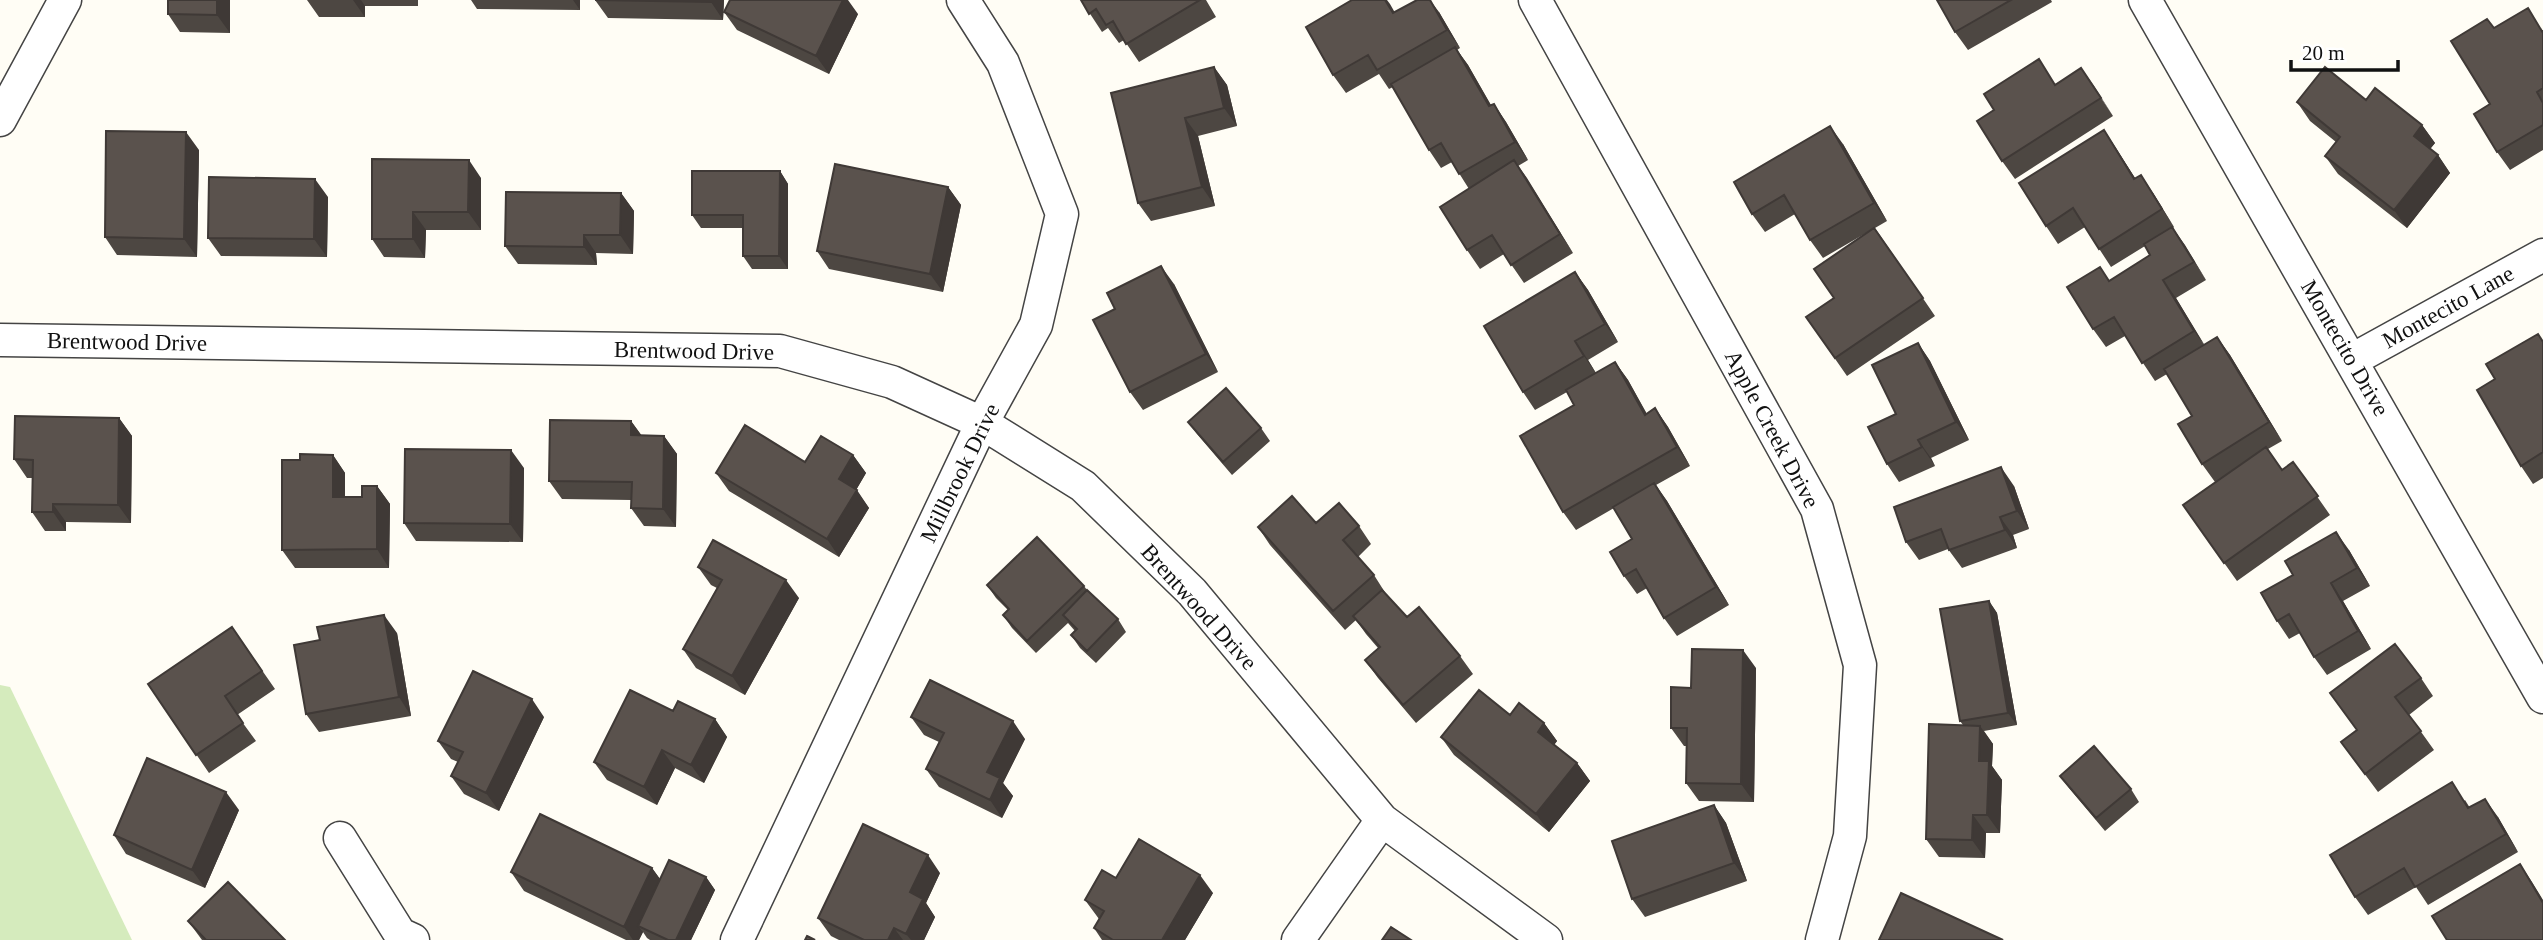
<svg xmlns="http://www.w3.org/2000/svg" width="2543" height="940" viewBox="0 0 2543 940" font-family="'Times New Roman',serif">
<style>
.green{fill:#d5ebbd}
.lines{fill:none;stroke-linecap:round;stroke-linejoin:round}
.street-casing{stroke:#444;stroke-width:35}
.street{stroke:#fff;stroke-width:32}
.wall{fill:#4d4742}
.shaded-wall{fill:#3f3936}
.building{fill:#5a524d;stroke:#3f3936;stroke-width:2}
.labels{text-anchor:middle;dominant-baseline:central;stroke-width:7;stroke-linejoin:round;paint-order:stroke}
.street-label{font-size:23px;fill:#111;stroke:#fff}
</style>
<rect width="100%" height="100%" fill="#fffdf5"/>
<!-- green -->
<path class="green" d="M0,685L10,687L132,940H0Z"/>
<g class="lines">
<defs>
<path id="street" d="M1535,0L1817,509L1860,665L1850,836L1822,940
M2145,0L2543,697
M0,120L65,0
M0,340L780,351L892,382L982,423L1083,486L1192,592L1382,820L1546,940
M2352,360L2543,255
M340,838L400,934L413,940
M737,940L982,423L1036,325L1062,214L1003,63L963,0
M1298,940L1382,820"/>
</defs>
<!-- street casing -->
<use href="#street" class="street-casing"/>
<!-- street -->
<use href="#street" class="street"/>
</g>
<!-- wall -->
<path class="wall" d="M168,0H230V33L180,32L168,14Z
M307,0H418V6H365V17H319Z
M471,0H580V10L477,9Z
M595,0H724L723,20L608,18Z
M1081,0H1206L1216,17L1139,62L1124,40L1119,43L1108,28L1102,32Z
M1937,0H2051L2052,2L1968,50L1955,32Z
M724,12L858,14L829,74L737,30Z
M1395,12H1439L1460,48L1457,50L1468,65L1491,105L1494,104L1506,122L1528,160L1518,166L1573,253L1524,283L1504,254L1480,269L1467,250L1469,189L1452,162L1441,168L1429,150L1393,87L1389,89L1379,74L1346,93L1333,75Z
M2487,19L2494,28L2543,30V150L2510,170L2497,152L2490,104Z
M1214,67L1227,85L1237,126L1198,136L1215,206L1151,221L1138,203Z
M2081,68L2113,116L2015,179L2002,161L1994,110L2056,84Z
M2366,100L2422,125L2435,143L2430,149L2438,155L2450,173L2407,228L2338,174L2325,156L2336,142L2310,121L2297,102Z
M2104,130L2135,178L2153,193L2174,227L2173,228L2206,280L2176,298L2204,345L2217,337L2230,355L2282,441L2268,449L2282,470L2293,462L2330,515L2237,581L2183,505L2215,482L2202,464L2192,416L2167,374L2155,381L2125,336L2106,347L2093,329L2109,281L2150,255L2145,246L2111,267L2085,227L2058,244L2046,226Z
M1843,144L1887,221L1875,228L1935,316L1847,376L1806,317L1834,298L1873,229L1823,258L1810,240L1795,214L1765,232L1752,214Z
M199,150L197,257L117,255L105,237Z
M372,159L481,178V230H426L425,258L384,257L372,239Z
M780,171L788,184V269H752L743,256V228H701L692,215Z
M948,187L961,205L943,292L829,269L817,251Z
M621,193L634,211L633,254L596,253L597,265L518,264L505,246Z
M328,197L327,257L221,256L208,238Z
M1575,272L1588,290L1618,342L1588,360L1596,373L1615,362L1628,380L1647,414L1655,408L1668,427L1690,466L1656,485L1667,501L1729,605L1677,636L1664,618L1647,588L1637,594L1624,576L1632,539L1614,508L1576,530L1563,512L1574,405L1567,392L1535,410L1523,392Z
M1174,284L1218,372L1143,410L1130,392Z
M2543,340V478L2533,484L2521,466L2495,379Z
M1918,343L1930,361L1969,440L1931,458L1935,466L1899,482L1887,464L1896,414Z
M119,418L132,436L131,523L66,522V531H45L32,512L33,478H27L14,459Z
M631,421L642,436H664L677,454L676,527L644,526L631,508V500L562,499L549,481Z
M1188,422L1261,428L1270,441L1232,475L1197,434Z
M333,455L345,473V497H362L377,486L390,504L389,568H295L282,550L300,460Z
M853,455L866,473L856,490L869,508L839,557L729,491L716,473L805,462Z
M524,468L523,542L416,541L404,523Z
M2014,486L2029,529L2013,535L2017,548L1962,568L1948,549L1919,560L1906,542Z
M1316,523L1359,526L1371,544L1358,557L1374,575L1386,594L1407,617L1460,656L1473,674L1416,723L1378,678L1365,660L1378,648L1366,634L1356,620L1345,630L1270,545L1258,527Z
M2349,550L2370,586L2343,601L2371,649L2327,675L2314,657L2300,633L2289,639L2277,621Z
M698,567L799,598L745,695L696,668L683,649L717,588L711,585Z
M987,585L1084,586L1087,590L1118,619L1126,632L1096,663L1080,648L1071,635L1075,631L1068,623L1036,653L1012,628L1003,615L1008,610L996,598Z
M1989,601L1997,613L2017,725L1984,731L1993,744L1992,766L2002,780L2000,833H1986L1985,858L1939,857L1926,839L1963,725L1960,721Z
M232,627L275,689L237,715L256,741L209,773L148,684Z
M397,633L411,716L319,732L306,714Z
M1756,668L1754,802L1699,801L1686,783V746H1684L1671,728L1691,688Z
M2421,678L2433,696L2409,715L2434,750L2378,792L2341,742L2357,730L2330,693Z
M673,711L715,719L727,737L704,783L675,768L657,805L607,780L594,762Z
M1510,715L1544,723L1557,741L1554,745L1577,763L1590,781L1549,832L1454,755L1441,737Z
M544,717L499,811L464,794L451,776L458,762L451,759L438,741Z
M911,717L1025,739L1003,783L1013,796L1002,818L939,787L926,769L939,742L924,735Z
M2060,776L2131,789L2139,802L2105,831L2069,788Z
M2465,800L2470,808L2498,817L2518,852L2428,905L2416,887L2368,915L2355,897Z
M1714,805L1726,823L1747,881L1645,917L1632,899Z
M239,810L205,888L126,854L114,835Z
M652,868L660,879L706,877L715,890L691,940H650L647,938L643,932L639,940H626L524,891L511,872Z
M940,873L926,903L935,917L924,940H839L831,936L818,918Z
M1116,878L1213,893L1185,940H1102L1094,928L1099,919L1085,900Z
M188,921L285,940H202Z"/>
<!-- shaded-wall -->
<path class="shaded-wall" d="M217,0H230V33L217,15Z
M353,0H361L365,6V17Z
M573,0H580V10Z
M711,0H724L723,20L711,2Z
M843,0H848L858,14L829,74L816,56Z
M1385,0H1387L1390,4L1406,32Z
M1430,0L1439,12L1460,48L1447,30Z
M1455,47L1468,65L1502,125L1489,106Z
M1214,67L1227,85L1237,126L1224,108Z
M2081,68L2094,86L2113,116Z
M1494,104L1506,122L1528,160L1515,142Z
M1185,118L1198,136L1215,206L1202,187Z
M2422,125L2435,143L2426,154L2414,136Z
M1830,126L1843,144L1887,221L1874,203Z
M2104,130L2116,148L2147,197L2134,179Z
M186,132L199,150L197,257L184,239Z
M2438,155L2450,173L2407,228L2394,210Z
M469,160L481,178V230L468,212Z
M1514,160L1527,178L1573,253L1560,234Z
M780,171L788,184V269L779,256Z
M2141,175L2153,193L2174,227L2162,209Z
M315,179L328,197L327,257L314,239Z
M948,187L961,205L943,292L930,274Z
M621,193L634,211L633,254L620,235Z
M413,212L426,230L425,258L413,239Z
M2172,227L2185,245L2206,280L2194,262Z
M584,235L596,253L597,265L584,247Z
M1161,266L1174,284L1218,372L1206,354Z
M1575,272L1588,290L1618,342L1605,324Z
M2163,280L2176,298L2207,349L2194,331Z
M2217,337L2230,355L2282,441L2269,422Z
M1575,341L1588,360L1597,375L1584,356Z
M1918,343L1930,361L1969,440L1956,422Z
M1615,362L1628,380L1657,433L1645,415Z
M1655,408L1668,427L1690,466L1677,447Z
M119,418L132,436L131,523L118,505Z
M631,421L644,439L631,435Z
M664,436L677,454L676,527L663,509Z
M1918,440L1931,458L1935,466L1922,447Z
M511,450L524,468L523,542L510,524Z
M333,455L345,473V515L333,497Z
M853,455L866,473L852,497L839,479Z
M2001,467L2014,486L2029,529L2017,511Z
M1654,483L1667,501L1729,605L1716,587Z
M377,486L390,504L389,568L377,549Z
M857,490L869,508L839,557L827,539Z
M53,504L66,522V531L53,512Z
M2000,517L2013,535L2017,548L2005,530Z
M2336,532L2349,550L2370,586L2357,568Z
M786,580L799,598L745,695L732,676Z
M2331,583L2343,601L2371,649L2358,631Z
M1989,601L1997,613L2017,725L2008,713Z
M384,615L397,633L411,716L399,697Z
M1743,650L1756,668L1754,802L1741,784Z
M532,699L544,717L499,811L486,793Z
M715,719L727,737L704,783L691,765Z
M1013,721L1025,739L1003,783L1013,796L1002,818L990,800L987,772Z
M1544,723L1557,741L1550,750L1538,732Z
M1980,726L1993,744L1992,766L2002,780L2000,833L1987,815L1979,761Z
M662,750L675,768L657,805L644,787Z
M1577,763L1590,781L1549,832L1536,814Z
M226,792L239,810L205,888L192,870Z
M2485,799L2498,817L2518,852L2506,834Z
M1714,805L1726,823L1747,881L1734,863Z
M1973,815L1986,833L1985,858L1972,840Z
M928,855L940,873L926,903L935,917L924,940H911L906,934L910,892Z
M2520,864L2532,882L2543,900V903Z
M652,868L665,886L638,926L643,932L639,940H633L624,927Z
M1200,875L1213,893L1185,940H1162Z
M706,877L715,890L691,940H676Z
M894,928L903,940H888Z"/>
<!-- building -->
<path class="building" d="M168,0H217V15L168,14Z
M595,0H711V2Z
M730,0H843L816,56L724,12Z
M1081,0H1200L1126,44L1113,21L1106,25L1096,9L1089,14Z
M1352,0H1385L1393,13L1417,0H1430L1447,30L1377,70L1368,55L1333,75L1306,27Z
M1937,0H2011L1955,32Z
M2528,8L2543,33V88L2537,92L2543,103V125L2497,152L2474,114L2490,104L2451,41L2487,19L2494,28Z
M1455,47L1489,106L1494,104L1515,142L1459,174L1441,143L1429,150L1391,84Z
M2039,59L2055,85L2081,68L2101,98L2002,161L1977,121L1994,110L1984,94Z
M1214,67L1224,108L1185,118L1202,187L1138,203L1111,93Z
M2325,67L2366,100L2375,88L2422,125L2414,136L2438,155L2394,210L2325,156L2340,137L2297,102Z
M1830,126L1874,203L1810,240L1784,195L1752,214L1734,182Z
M2104,130L2134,179L2141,175L2162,209L2099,249L2073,208L2046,226L2019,183Z
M106,131L186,132L184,239L105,237Z
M372,159L469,160L468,212H413V239H372Z
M1514,160L1560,234L1511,265L1492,235L1467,250L1440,207Z
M835,164L948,187L930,274L817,251Z
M692,171H780L779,256H743V215H692Z
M209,177L315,179L314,239L208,238Z
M506,192L621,193L620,235H584V247L505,246Z
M2172,227L2194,262L2163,280L2194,331L2142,363L2114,317L2093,329L2067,287L2100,267L2109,281L2150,255L2144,244Z
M1874,228L1923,298L1835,358L1806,317L1834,298L1814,269Z
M1161,266L1206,354L1130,392L1093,320L1115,309L1107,293Z
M1575,272L1605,324L1575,341L1584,356L1523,392L1484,326Z
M2538,334L2543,342V452L2521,466L2477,390L2495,379L2486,364Z
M2217,337L2269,422L2202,464L2178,424L2192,416L2164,369Z
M1918,343L1956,422L1918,440L1922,447L1887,464L1868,427L1896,414L1872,365Z
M1615,362L1645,415L1655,408L1677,447L1563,512L1520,436L1574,405L1566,390Z
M1226,388L1261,428L1223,462L1188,422Z
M15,416L119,418L118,505L53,504V512H32L33,460L14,459Z
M550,420L631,421V435L664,436L663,509L631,508L632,482L549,481Z
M745,425L805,462L821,436L853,455L839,479L857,490L827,539L716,473Z
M2266,447L2282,470L2293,462L2318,496L2224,563L2183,505Z
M405,449L511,450L510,524L404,523Z
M300,454L333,455V497H362V486H377V549L282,550V460H300Z
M2001,467L2017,511L2000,517L2005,530L1949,550L1941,529L1906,542L1894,507Z
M1654,483L1716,587L1664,618L1636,569L1624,576L1610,552L1632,539L1613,507Z
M1292,496L1316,523L1339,503L1359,526L1343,540L1374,575L1333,611L1258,527Z
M2336,532L2357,568L2331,583L2358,631L2314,657L2289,614L2277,621L2261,593L2293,575L2285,561Z
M1037,537L1084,586L1027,641L1003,615L1009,609L987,585Z
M713,540L786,580L732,676L683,649L722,580L698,567Z
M1087,590L1118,619L1087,651L1071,635L1077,629L1063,615Z
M1382,590L1407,617L1419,607L1460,656L1403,705L1365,660L1380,647L1353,616Z
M1989,601L2008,713L1960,721L1940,609Z
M384,615L399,697L306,714L294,645L320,640L317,627Z
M232,627L262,671L225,696L243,723L196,755L148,684Z
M2395,644L2421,678L2395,697L2421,731L2365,774L2341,742L2357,730L2330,693Z
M1692,649L1743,650L1741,784L1686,783L1687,728H1671V687L1691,688Z
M473,671L532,699L486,793L451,776L463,752L438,741Z
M930,680L1013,721L987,772L1000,778L990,800L926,769L944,733L911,717Z
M630,690L673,711L678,701L715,719L691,765L662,750L644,787L594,762Z
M1479,690L1510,715L1519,703L1544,723L1538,732L1577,763L1536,814L1441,737Z
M1929,724L1980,726L1979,761H1989L1987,815H1973L1972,840L1926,839Z
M2094,746L2131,789L2096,818L2060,776Z
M147,758L226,792L192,870L114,835Z
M2452,782L2468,808L2485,799L2506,834L2415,887L2404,868L2355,897L2330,855Z
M1714,805L1734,863L1632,899L1612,841Z
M540,814L652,868L624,927L511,872Z
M863,824L928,855L910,892L923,899L906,934L894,928L888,940H864L818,918Z
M1139,839L1200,875L1162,940H1113L1094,928L1104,911L1085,900L1102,870L1116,878Z
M669,860L706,877L676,940H668L638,926Z
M2520,864L2543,903V940H2447L2432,916Z
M228,882L285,940H206L188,921Z
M1901,893L2003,940H1879Z
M1391,927L1411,940H1382Z
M807,936L815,940H805Z"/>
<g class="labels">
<!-- street labels -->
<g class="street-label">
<text transform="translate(2448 307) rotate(-29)">Montecito Lane</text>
<text transform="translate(127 342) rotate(1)">Brentwood Drive</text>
<text transform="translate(2345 348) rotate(60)">Montecito Drive</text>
<text transform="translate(694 351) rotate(1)">Brentwood Drive</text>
<text transform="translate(1772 429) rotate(62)">Apple Creek Drive</text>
<text transform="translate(960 473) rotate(-64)">Millbrook Drive</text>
<text transform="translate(1199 607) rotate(48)">Brentwood Drive</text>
</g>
</g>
<!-- scale -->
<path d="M2291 60v10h107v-10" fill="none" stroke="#111111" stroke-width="3.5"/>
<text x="2302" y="60" font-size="21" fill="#111111" stroke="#ffffff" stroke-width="5" paint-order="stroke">20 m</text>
</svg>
